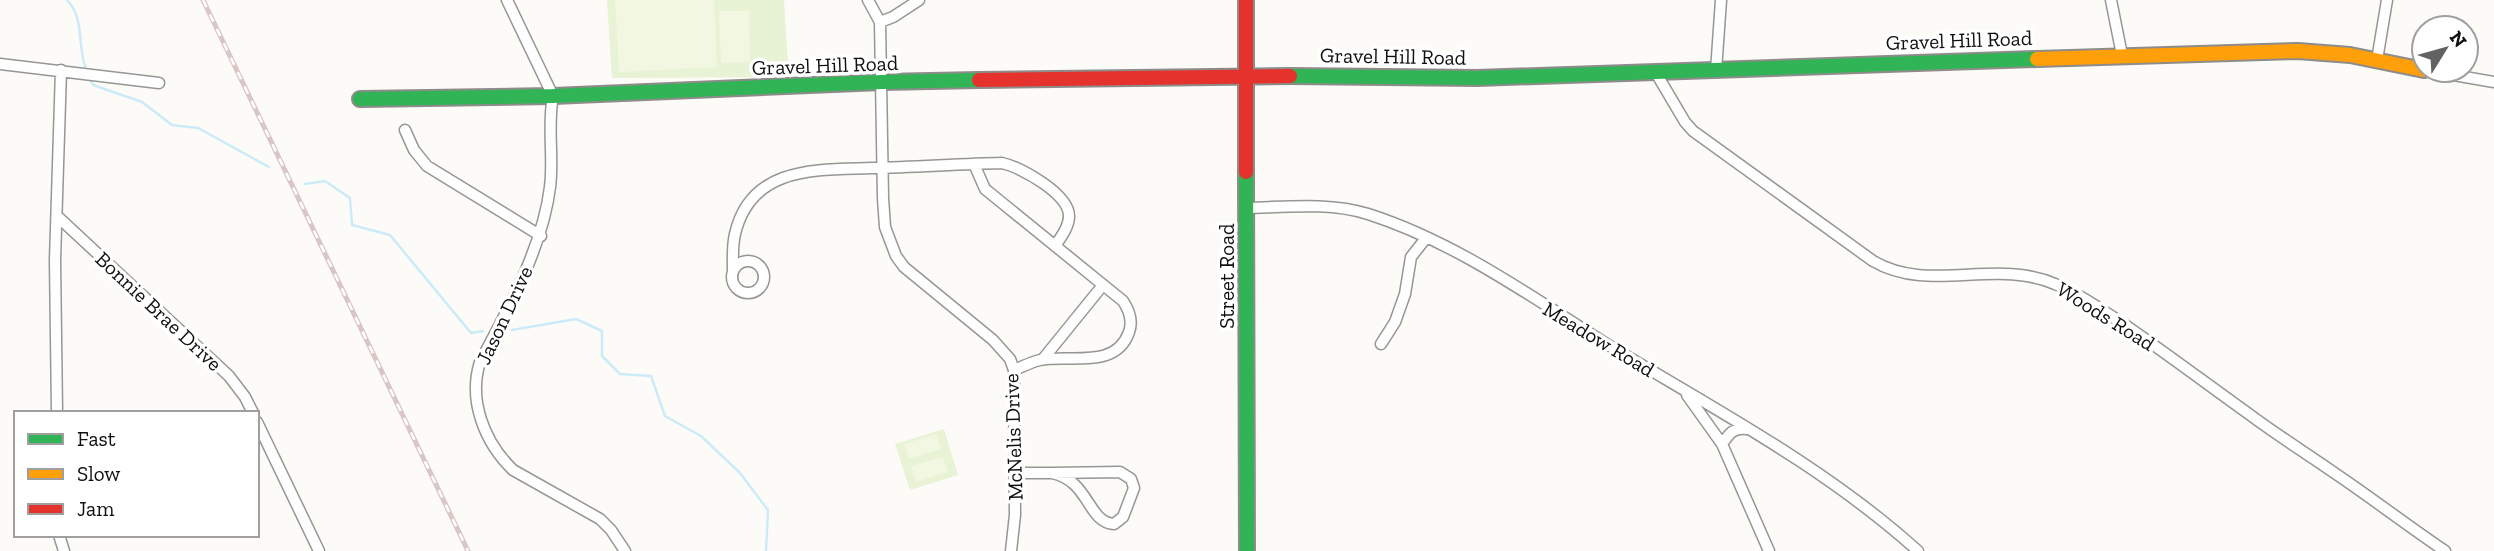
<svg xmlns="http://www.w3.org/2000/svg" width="2494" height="551" viewBox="0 0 2494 551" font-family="'Zilla Slab',serif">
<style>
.green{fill:#e8f3d6}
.pitch{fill:#f1f7e0}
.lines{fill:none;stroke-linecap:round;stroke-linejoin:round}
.stream{stroke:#ccebf8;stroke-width:2.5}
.street-casing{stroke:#969694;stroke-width:13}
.fast-casing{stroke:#8d8c8b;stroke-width:18}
.slow-casing{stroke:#8d8c8b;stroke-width:18}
.jam-casing{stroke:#8d8c8b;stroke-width:18}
.street{stroke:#fffefe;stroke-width:10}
.fast{stroke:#30b455;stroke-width:14}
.slow{stroke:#ff9f0a;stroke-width:14}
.jam{stroke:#e5322d;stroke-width:14}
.rail-casing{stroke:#dac5c7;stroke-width:5}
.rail{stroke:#fff;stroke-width:2.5;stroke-dasharray:8;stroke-linecap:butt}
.labels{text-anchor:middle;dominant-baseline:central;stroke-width:7;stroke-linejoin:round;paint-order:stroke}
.street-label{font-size:21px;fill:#101010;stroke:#fff}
</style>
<rect width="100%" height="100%" fill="#fcfbf7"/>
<!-- green -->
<path class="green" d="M607,0H784L789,77L612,78Z
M944,429L958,475L910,490L895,444Z"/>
<!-- pitch -->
<path class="pitch" d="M615,0H714L717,67L619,72Z
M719,11H749L750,62L721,63Z
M936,434L941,449L909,459L904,444Z
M943,457L948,472L916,482L911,466Z"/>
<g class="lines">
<!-- stream -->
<path class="stream" d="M67,0C86,20 76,47 87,72
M89,78L93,85L142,102L172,125L198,128L269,167
M305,184L325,181L350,198L352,225L390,235L471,333L483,331
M512,330L576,319L602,331V356L620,374L651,376L665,416L701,436L740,473L768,510L766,551"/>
<defs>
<path id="street" d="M507,0L553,96C547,126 554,157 550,187C543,246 508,310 480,362C468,400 484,442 513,470L600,519L611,530L625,551
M868,0L880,22L883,198L885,227L896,256L904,267L993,340L1010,359L1014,370L1015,515L1011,551
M2111,0L2122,55
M880,22L893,17L919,0
M2377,60L2387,0
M0,64L159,83
M2425,70L2494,82
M1716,71L1721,0
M1656,73L1685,122L1693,131L1873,261C1929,294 1996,258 2055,284C2080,294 2105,312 2128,327C2170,356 2211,387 2253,417C2280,437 2309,455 2336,474C2373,499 2408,526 2445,551
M405,130L414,150L427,166L541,236
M974,164L985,189L1123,301C1129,310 1133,321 1129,332C1116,370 1069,354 1040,360C1031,362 1022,367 1014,370
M1247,208C1286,207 1330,202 1368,214C1456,242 1533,298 1610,346C1716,410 1826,468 1918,551
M57,216L229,376L245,397L253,413
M732 277a16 16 0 1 1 32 0a16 16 0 1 1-32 0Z
M733,271C733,259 732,246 735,234C751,165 818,170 872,168C916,167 959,164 1002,163C1021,167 1069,194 1069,216C1069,227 1061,237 1055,246
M1381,344L1395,322L1405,294L1411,257L1426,238
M1043,359L1103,285
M1687,395L1722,444C1729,434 1733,427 1747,429
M57,413L55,260L61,70
M257,422L319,551
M1722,444L1769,551
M1120,472L1131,479L1134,488L1123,517L1114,524C1087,522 1090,481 1052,473Z
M1016,473H1052
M59,535L64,551"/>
<path id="fast" d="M1290,76L1477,78L2037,59
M360,99L553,96L882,82L979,80
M1246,172L1247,551"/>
<path id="slow" d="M2037,59L2298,51L2350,55L2424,70"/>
<path id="jam" d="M1246,0V172
M979,80L1290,76"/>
</defs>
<!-- street casing -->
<use href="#street" class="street-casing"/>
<!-- fast casing -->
<use href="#fast" class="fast-casing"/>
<!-- slow casing -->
<use href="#slow" class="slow-casing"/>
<!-- jam casing -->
<use href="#jam" class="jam-casing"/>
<!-- street -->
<use href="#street" class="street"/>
<!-- fast -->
<use href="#fast" class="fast"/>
<!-- slow -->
<use href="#slow" class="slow"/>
<!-- jam -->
<use href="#jam" class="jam"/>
<defs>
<path id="rail" d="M203,0L468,551"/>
</defs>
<!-- rail casing -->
<use href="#rail" class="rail-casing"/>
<!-- rail -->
<use href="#rail" class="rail"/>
</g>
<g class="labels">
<!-- street labels -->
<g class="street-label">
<text transform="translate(1959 40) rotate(-2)">Gravel Hill Road</text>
<text transform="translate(1393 56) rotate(1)">Gravel Hill Road</text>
<text transform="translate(825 65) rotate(-2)">Gravel Hill Road</text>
<text transform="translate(1226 276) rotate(-90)">Street Road</text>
<text transform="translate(159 311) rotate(43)">Bonnie Brae Drive</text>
<text transform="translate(504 315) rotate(-65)">Jason Drive</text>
<text transform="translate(2106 316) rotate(32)">Woods Road</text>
<text transform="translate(1599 339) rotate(31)">Meadow Road</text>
<text transform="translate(1013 437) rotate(-92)">McNelis Drive</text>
</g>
</g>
<!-- legend -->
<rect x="14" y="411" width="245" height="126" fill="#ffffff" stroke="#9f9f9f" stroke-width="2"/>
<rect x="28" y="434" width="35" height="10" fill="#30b455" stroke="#9f9f9f" stroke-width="2"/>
<text x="77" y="446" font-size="21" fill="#101010">Fast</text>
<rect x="28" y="469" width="35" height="10" fill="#ff9f0a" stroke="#9f9f9f" stroke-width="2"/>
<text x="77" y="481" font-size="21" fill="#101010">Slow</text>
<rect x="28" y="504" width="35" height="10" fill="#e5322d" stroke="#9f9f9f" stroke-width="2"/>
<text x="77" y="516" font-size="21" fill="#101010">Jam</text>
<!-- north arrow -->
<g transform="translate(2445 49) rotate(53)"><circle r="33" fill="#ffffff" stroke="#9f9f9f" stroke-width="2"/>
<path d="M0-5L12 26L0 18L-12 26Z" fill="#636261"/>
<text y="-10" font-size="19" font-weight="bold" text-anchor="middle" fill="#101010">N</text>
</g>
</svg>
